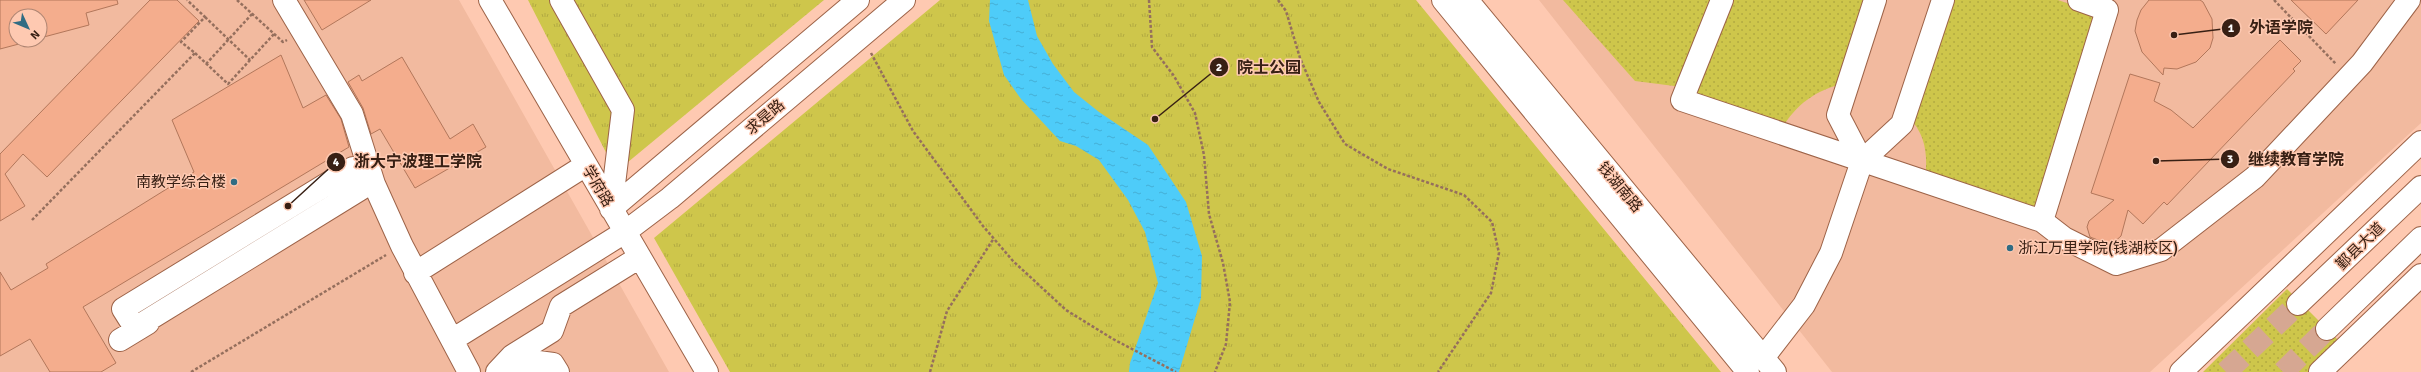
<svg xmlns="http://www.w3.org/2000/svg" width="2421" height="372" viewBox="0 0 2421 372" font-family="Signika,'Noto Sans SC',sans-serif">
<style>
.built{fill:#f2ba9f;fill-rule:evenodd}
.grass{fill:url(#grass-dots)}
.park{fill:url(#park-tufts)}
.water{fill:url(#water-ripples)}
.building{fill:#f4ad8d;stroke:#b2775b}
.lines{fill:none;stroke-linecap:round;stroke-linejoin:round}
.major-tunnel{stroke:#d6a792;stroke-width:22;stroke-dasharray:22 11;stroke-linecap:butt}
.minor-casing{stroke:#9d6348;stroke-width:24}
.major-casing{stroke:#9d6348;stroke-width:24}
.path{stroke:#956f5d;stroke-width:2.5;stroke-dasharray:3 2;stroke-linecap:butt}
.minor{stroke:#fff;stroke-width:22}
.major{stroke:#fff;stroke-width:22}
.poi-dot{fill:#306c83;stroke:#fec9b1;stroke-width:1.5}
.labels{text-anchor:middle;dominant-baseline:central;stroke-width:3;stroke-linejoin:round;paint-order:stroke}
.street-label{font-size:15px;fill:#382014;stroke:#fec9b1}
.poi-label{font-size:15px;fill:#382014;stroke:#fec9b1;text-anchor:end}
.leader{fill:none;stroke:#382014;stroke-width:1.5}
.callout-dot{fill:#382014;stroke:#fec9b1;stroke-width:1.5}
.mark-label{font-size:12px;text-anchor:middle;font-weight:bold;fill:#fff}
.callout-label{font-size:16px;text-anchor:middle;font-weight:bold;fill:#382014;stroke:#fec9b1;stroke-width:3;stroke-linejoin:round;paint-order:stroke}
</style>
<defs>
<pattern id="grass-dots" width="8" height="8" patternUnits="userSpaceOnUse"><rect width="8" height="8" fill="#cec64b"/><path d="M2 2h.1M6 6h.1" fill="none" stroke="#b2aa41" stroke-width="1.8" stroke-linecap="round"/></pattern>
<pattern id="park-tufts" width="24" height="20" patternUnits="userSpaceOnUse"><rect width="24" height="20" fill="#cec64b"/><path d="M3 7l-1-3M5 7V3M7 7l1-3M15 17l-1-3M17 17v-4M19 17l1-3" fill="none" stroke="#b2aa41"/></pattern>
<pattern id="water-ripples" width="26" height="14" patternUnits="userSpaceOnUse"><rect width="26" height="14" fill="#4eccf9"/><path d="M2 4q2-2 4 0t4 0M15 11q2-2 4 0t4 0" fill="none" stroke="#45afd5"/></pattern>
</defs>
<rect width="100%" height="100%" fill="#fec9b1"/>
<!-- built -->
<path class="built" d="M0,0H459L669,372H0ZM16,16H40V40H16Z
M1539,0H2421V123L2150,372H1832Z"/>
<!-- grass -->
<path class="grass" d="M1563,0H1717L1682,87L1635,81Z
M1728,0H1873L1845,83C1816,90 1796,104 1781,130L1694,100Z
M1950,0H2058L2093,12L2100,22L2033,213L1925,179C1928,157 1926,134 1909,118Z
M2287,289L2342,344L2312,372H2203Z"/>
<!-- park -->
<path class="park" d="M528,0H824L616,172Z
M940,0H1416L1721,372H730L654,238Z"/>
<!-- water -->
<path class="water" d="M990,0H1028L1037,36L1053,64L1074,92L1099,112L1148,145L1186,202L1202,256L1201,298L1179,372H1129L1130,363L1158,283L1145,232L1128,200L1099,160L1076,146L1060,141L1021,99L1004,75L989,21Z"/>
<!-- building -->
<path class="building" d="M0,0H117L118,4L86,13L89,25L40,38V16H16V40H34L0,49Z
M150,0H177L199,21L47,177L23,154L5,174L25,206L0,221V154Z
M304,0H371L322,30Z
M2149,0H2200L2203,2L2212,19L2213,38L2210,48L2196,62L2177,69L2164,68L2163,75L2142,52L2135,31L2137,20L2141,10Z
M2291,0H2358L2326,34Z
M2280,40L2301,61L2293,69L2295,71L2167,205L2164,202L2143,224L2128,210L2121,236L2111,245L2090,237L2087,227L2089,221L2114,200L2091,193L2130,74L2160,83L2154,101L2171,110L2193,128Z
M281,55L303,108L326,95L341,119L349,147L83,307L116,363L101,372H50L30,339L0,356V272L11,290L48,268L46,264L194,172L172,120Z
M402,57L450,139L473,124L486,147L415,188L380,129L371,134L363,108L348,82L359,75L362,81Z"/>
<g class="lines">
<!-- major-tunnel -->
<path class="major-tunnel" d="M2226,372L2298,304
M2283,372L2327,329"/>
<defs>
<path id="minor" d="M284,0L352,114L374,184L402,246L469,372
M490,0L707,372
M561,0L623,110L611,209
M1722,0L1682,100L2042,221L2064,238L2116,264L2161,250L2255,177L2362,63L2409,0
M1875,0L1838,115L1862,161L1902,124L1943,0
M353,168L364,187L135,328L123,309Z
M611,209L858,0
M2042,221L2107,10L2079,0
M415,273L586,165
M120,340L148,323
M452,340L625,232L670,198L904,0
M1763,358L1804,305L1831,253L1862,161
M497,372L512,356L552,331L561,306L640,257
M522,372L538,362L553,364L558,372"/>
<path id="major" d="M1443,0L1748,372
M1467,0L1775,372
M2298,304L2421,187
M2327,329L2421,238
M2181,372L2421,142
M2320,372L2421,275"/>
</defs>
<!-- minor casing -->
<use href="#minor" class="minor-casing"/>
<!-- major casing -->
<use href="#major" class="major-casing"/>
<!-- path -->
<path class="path" d="M237,0L283,42L287,40
M1149,0L1152,47L1174,76L1195,113L1204,155L1209,214L1223,263L1230,302L1226,344L1215,372
M1278,0L1286,11L1300,58L1319,102L1345,144L1388,169L1464,195L1492,222L1499,253L1491,293L1438,372
M2274,0L2336,64
M205,17L250,60
M195,53L228,84L274,34
M871,53L913,131L983,226L1013,261L1066,310L1113,339L1176,372
M206,64L252,14
M32,220L195,53L181,42L205,17L187,0
M191,372L386,255
M930,372L947,311L994,238"/>
<!-- minor -->
<use href="#minor" class="minor"/>
<!-- major -->
<use href="#major" class="major"/>
</g>
<!-- markers -->
<g class="poi-dot">
<circle cx="234" cy="182" r="4"/>
<circle cx="2010" cy="248" r="4"/>
</g>
<g class="labels">
<!-- street labels -->
<g class="street-label">
<text transform="translate(765 117) rotate(-40)">求是路</text>
<text transform="translate(598 186) rotate(59)">学府路</text>
<text transform="translate(1620 187) rotate(50)">钱湖南路</text>
<text transform="translate(2360 246) rotate(-44)">鄞县大道</text>
</g>
<!-- poi labels -->
<g class="poi-label">
<text x="226" y="182">南教学综合楼</text>
<text x="2018" y="248" text-anchor="start">浙江万里学院(钱湖校区)</text>
</g>
</g>
<!-- callouts -->
<path class="leader" d="M2174 35L2231 28M1155 119L1219 67M2156 161L2230 159M288 206L336 162"/>
<g class="callout-dot">
<circle cx="2174" cy="35" r="4"/>
<circle cx="1155" cy="119" r="4"/>
<circle cx="2156" cy="161" r="4"/>
<circle cx="288" cy="206" r="4"/>
<circle cx="2231" cy="28" r="10"/>
<circle cx="1219" cy="67" r="10"/>
<circle cx="2230" cy="159" r="10"/>
<circle cx="336" cy="162" r="10"/>
</g>
<g class="mark-label">
<text x="2231" y="32">1</text>
<text x="1219" y="71">2</text>
<text x="2230" y="163">3</text>
<text x="336" y="166">4</text>
</g>
<g class="callout-label">
<text x="2281" y="33">外语学院</text>
<text x="1269" y="73">院士公园</text>
<text x="2296" y="165">继续教育学院</text>
<text x="418" y="167">浙大宁波理工学院</text>
</g>
<!-- north arrow -->
<g transform="translate(28 28) rotate(134)"><circle r="19" fill="#fec9b1" stroke="#af8572"/>
<path d="M0-3L7 15L0 10L-7 15Z" fill="#306c83"/>
<text y="-6" font-size="11" font-weight="bold" text-anchor="middle" fill="#382014">N</text>
</g>
</svg>
